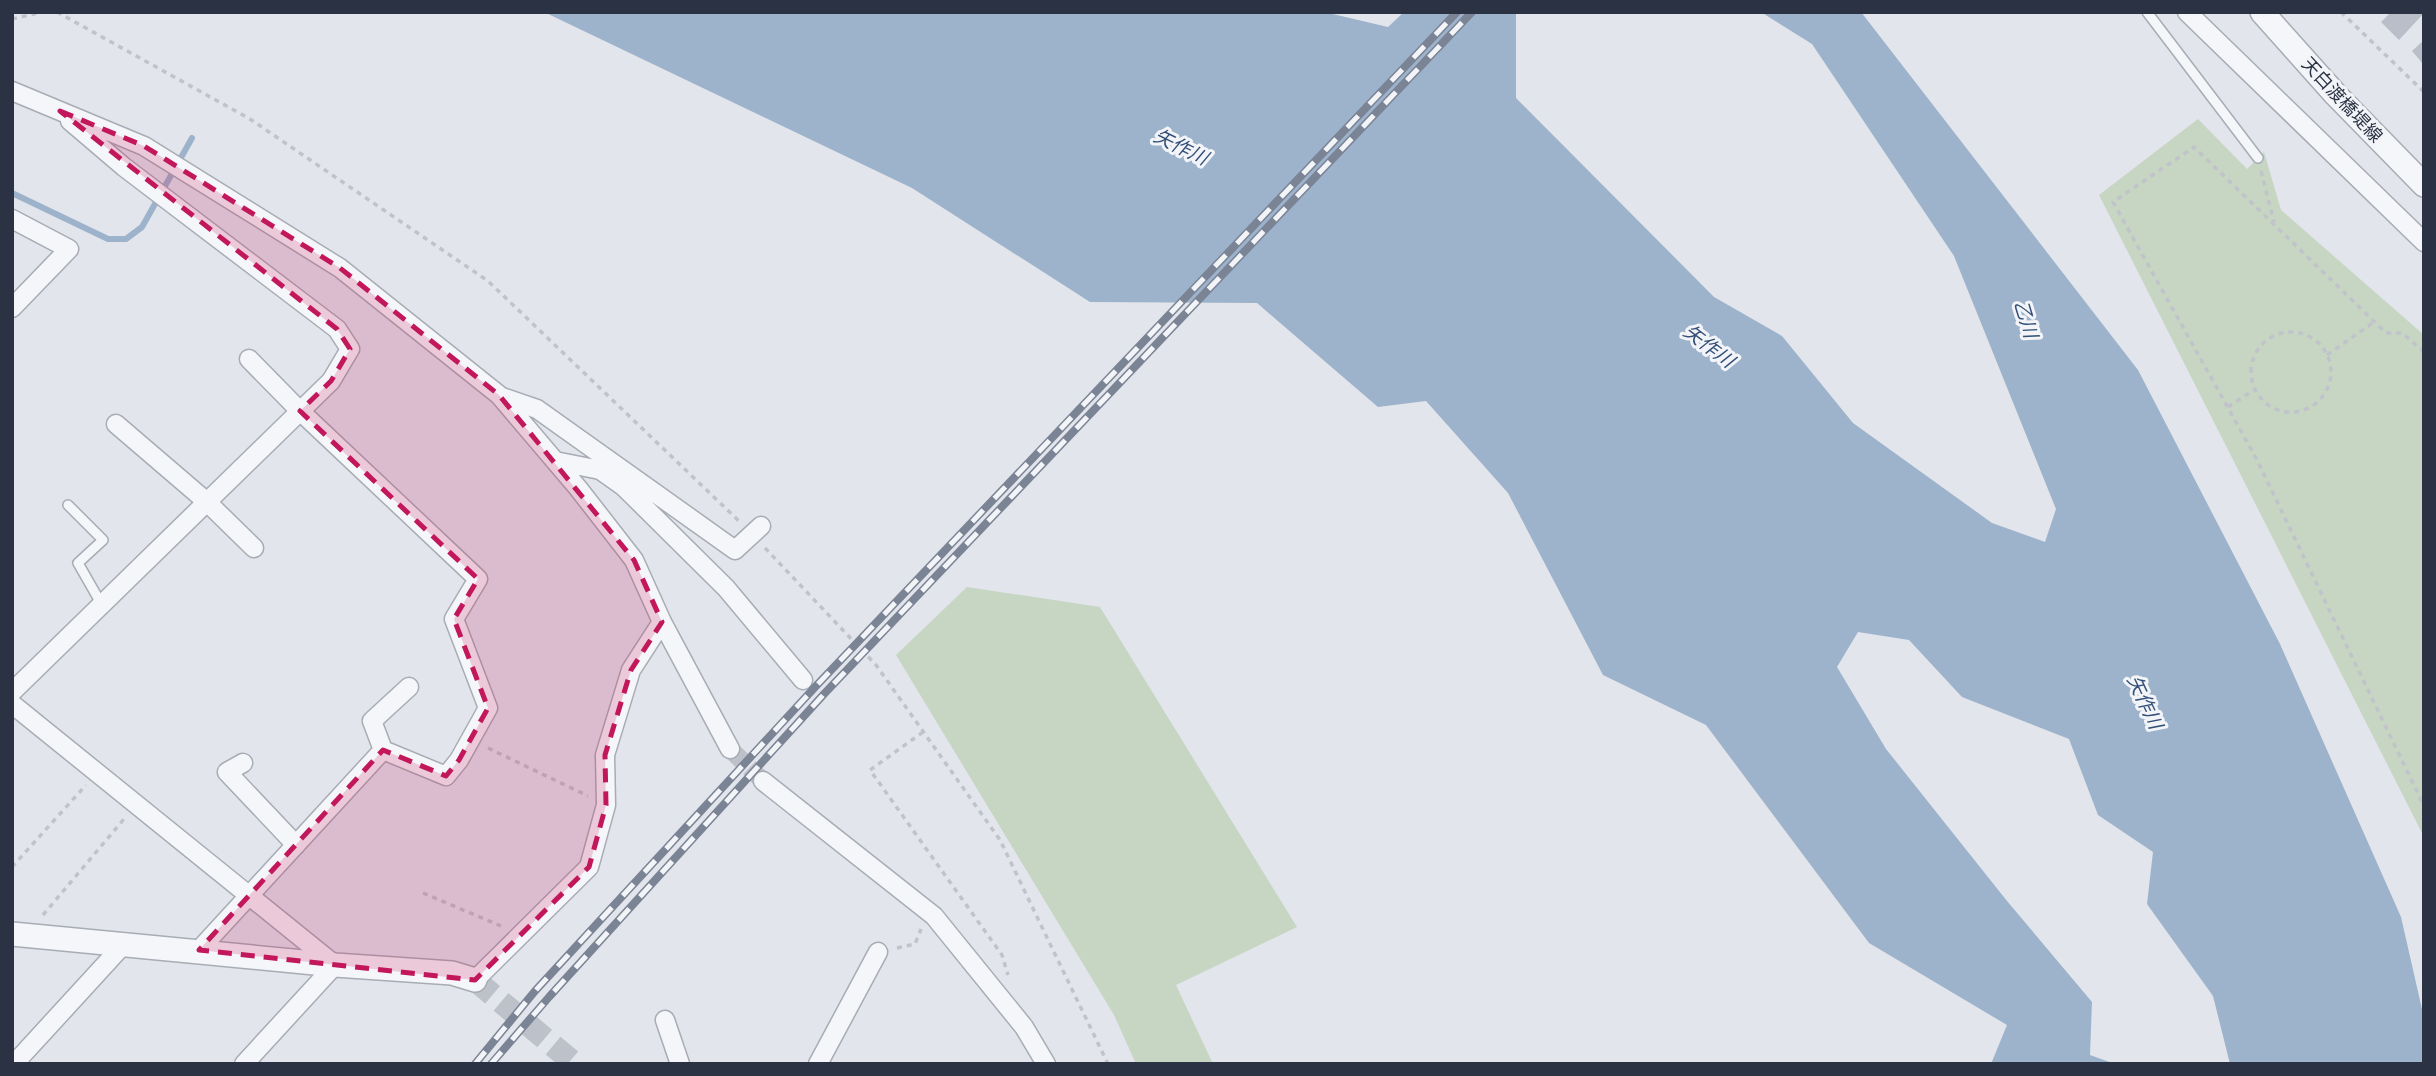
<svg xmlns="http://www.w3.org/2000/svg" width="2436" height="1076" viewBox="0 0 2436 1076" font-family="Figtree,'Noto Sans JP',sans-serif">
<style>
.green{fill:#c7d5c3}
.water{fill:#9db2cb}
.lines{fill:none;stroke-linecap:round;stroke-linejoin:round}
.stream{stroke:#9db2cb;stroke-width:6}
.building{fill:#b9bec8}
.minor-tunnel{stroke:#bdc1c9;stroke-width:18;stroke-dasharray:18 9;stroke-linecap:butt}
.tertiary-tunnel{stroke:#bdc1c9;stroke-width:23;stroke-dasharray:23 11;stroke-linecap:butt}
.service-casing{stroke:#a7acb5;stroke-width:12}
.minor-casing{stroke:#a7acb5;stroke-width:21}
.tertiary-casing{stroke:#a7acb5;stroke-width:26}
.path{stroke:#c0c3ca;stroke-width:3.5;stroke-dasharray:5 5;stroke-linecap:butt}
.service{stroke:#f5f6f9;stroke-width:9}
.minor{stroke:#f5f6f9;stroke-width:18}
.tertiary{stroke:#f5f6f9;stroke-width:23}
.rail-casing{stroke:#7b8495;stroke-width:8}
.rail{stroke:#f2f4f8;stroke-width:5;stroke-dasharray:16;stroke-linecap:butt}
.marked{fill:#c2185b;fill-opacity:0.2;stroke:#c2185b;stroke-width:5;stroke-dasharray:14 9;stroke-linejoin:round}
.labels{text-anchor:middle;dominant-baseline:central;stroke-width:6;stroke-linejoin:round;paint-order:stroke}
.street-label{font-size:18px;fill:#2a3243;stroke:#f2f4f8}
.water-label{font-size:19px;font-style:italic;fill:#335078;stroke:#f2f4f8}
</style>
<rect width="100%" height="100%" fill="#e2e5eb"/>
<!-- green -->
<path class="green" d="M2198,119L2247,169L2264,152L2281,210L2424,335V837L2099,195Z
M967,587L1100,607L1297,927L1176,985L1213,1064H1136L1114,1015L896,655Z"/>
<!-- water -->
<path class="water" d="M544,12H1324L1388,27L1404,12H1516V98L1714,297L1782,336L1853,423L1992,523L2045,542L2056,509L1954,256L1812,44L1761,12H1861L2138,370L2280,644L2401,917L2424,1018V1064H2230L2213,996L2147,904L2153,852L2098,815L2069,739L1962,697L1909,640L1858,632L1837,667L1886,749L2007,901L2092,1002L2090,1055L2115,1064H1991L2007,1025L1869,943L1706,725L1603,675L1508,493L1426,401L1378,407L1257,303L1090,302L912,188Z"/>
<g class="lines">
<!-- stream -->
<path class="stream" d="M12,193L108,239H126L142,227L192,138"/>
</g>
<!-- building -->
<path class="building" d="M2391,12H2421L2423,14L2399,40L2381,22Z
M2424,40V65L2412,51Z"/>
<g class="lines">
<!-- minor-tunnel -->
<path class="minor-tunnel" d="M730,749L763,781"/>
<!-- tertiary-tunnel -->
<path class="tertiary-tunnel" d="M475,980L575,1064"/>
<defs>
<path id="service" d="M2147,12L2258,158
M68,505L103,540L78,563L102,605"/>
<path id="minor" d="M2187,12L2424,242
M12,91L144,146L340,268L499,395L578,488L634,560L662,622L730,749
M12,219L69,249L12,308
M249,359L300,411L478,579L454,619L488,708L459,760L446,776L383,750L372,721L409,687
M502,397L537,409L735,550L761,526
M116,424L207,502L254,548
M555,461L600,470L624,487L726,588L803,680
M12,692L331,381L350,349L337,329L124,167L70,121
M12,704L335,965L244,1064
M243,763L227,772L296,845
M763,781L934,916L1024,1027L1046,1064
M199,950L383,750
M475,980L589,867L606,805L605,755L631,670L662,622
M665,1020L680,1064
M14,1064L124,944
M818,1064L878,952"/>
<path id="tertiary" d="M2262,12L2336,95L2424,185
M12,934L335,965L452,973L475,980"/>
</defs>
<!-- service casing -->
<use href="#service" class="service-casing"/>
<!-- minor casing -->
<use href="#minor" class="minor-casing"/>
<!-- tertiary casing -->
<use href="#tertiary" class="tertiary-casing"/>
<!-- path -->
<path class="path" d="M57,12L250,119L488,281L740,522
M2341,12L2424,92
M12,19L42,12
M2261,171L2274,222
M2251 372a40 40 0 1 1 80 0a40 40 0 1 1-80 0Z
M2424,352L2402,333H2386L2194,147L2113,202L2256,458L2424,806
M2327,355L2374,322
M2228,407L2254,390
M765,548L876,665L1000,840L1108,1064
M923,732L870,770L1002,955L1008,975
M488,748L588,796
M12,867L86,785
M423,893L501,926
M43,915L124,819
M897,948L915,944L921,929"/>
<!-- service -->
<use href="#service" class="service"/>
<!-- minor -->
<use href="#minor" class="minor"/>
<!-- tertiary -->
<use href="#tertiary" class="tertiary"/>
<defs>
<path id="rail" d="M475,1064L535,991L816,686L1457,12
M491,1064L549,997L824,694L1472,12"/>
</defs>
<!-- rail casing -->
<use href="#rail" class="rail-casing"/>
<!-- rail -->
<use href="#rail" class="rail"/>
</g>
<!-- marked area -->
<path class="marked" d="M60,111L144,146L340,268L499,395L634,560L662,622L631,670L605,755L606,805L589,867L475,980L199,950L383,750L446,776L459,760L488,708L454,619L478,579L300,411L331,381L350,349L337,329Z"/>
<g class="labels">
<!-- street labels -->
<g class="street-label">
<text transform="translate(2342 100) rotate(47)">天白渡橋堤線</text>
</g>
<!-- water labels -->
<g class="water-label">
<text transform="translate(1181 147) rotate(26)">矢作川</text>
<text transform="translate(2026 319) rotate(73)">乙川</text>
<text transform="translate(1709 346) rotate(37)">矢作川</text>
<text transform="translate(2145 702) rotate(65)">矢作川</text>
</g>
</g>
<!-- border -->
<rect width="2436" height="1076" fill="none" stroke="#2a3243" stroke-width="28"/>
</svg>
